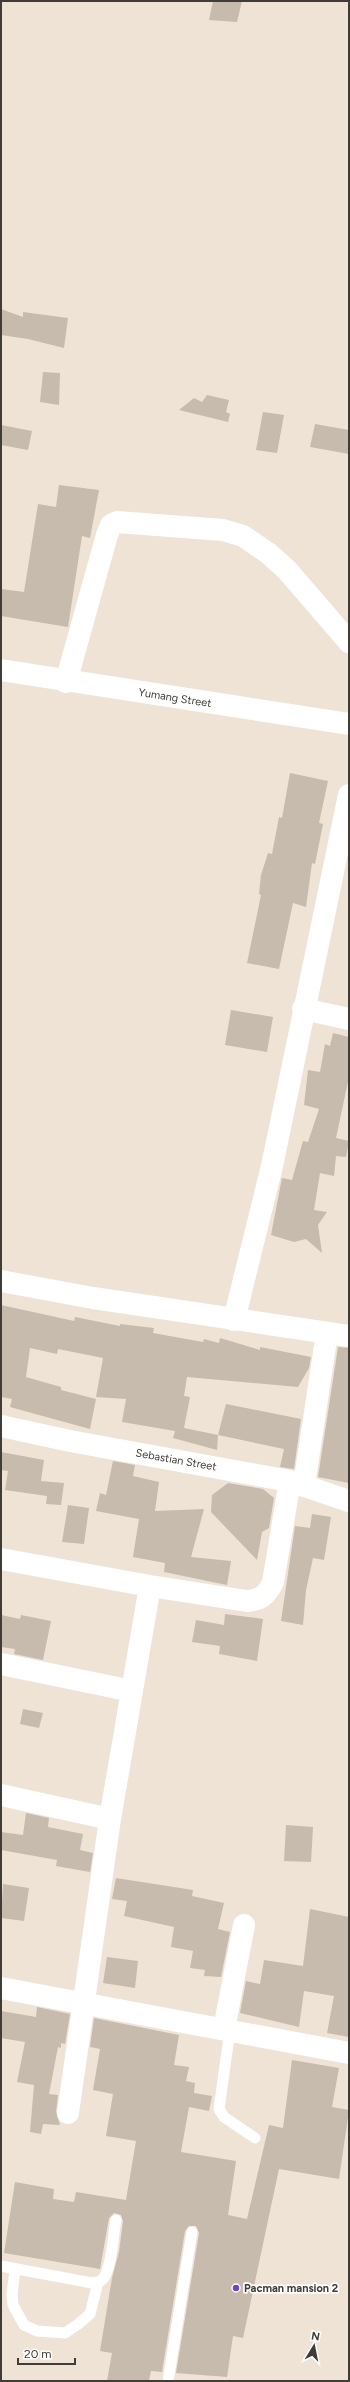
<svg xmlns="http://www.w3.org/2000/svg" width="350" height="2382" viewBox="0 0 350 2382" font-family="Figtree,sans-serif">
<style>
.building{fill:#c6bbad}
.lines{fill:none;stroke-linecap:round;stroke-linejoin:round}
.service{stroke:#fff;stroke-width:11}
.minor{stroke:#fff;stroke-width:22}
.secondary{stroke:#fff;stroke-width:22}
.poi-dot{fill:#6f44bc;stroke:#fff;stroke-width:1.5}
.labels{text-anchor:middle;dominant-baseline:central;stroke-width:3.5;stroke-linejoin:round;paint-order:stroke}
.street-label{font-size:11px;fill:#403c36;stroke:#fff}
.poi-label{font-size:11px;font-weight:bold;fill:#403c36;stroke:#fff;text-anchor:start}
</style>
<rect width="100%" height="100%" fill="#eee3d5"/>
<!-- building -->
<path class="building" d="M213,1H242L237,22L209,20Z
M1,309L23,317V312L68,318L64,348L28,339L1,335Z
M43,372L60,373L59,405L40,402Z
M207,395L229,400L226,412L230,414L228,422L179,410L194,398L202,402Z
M263,412L284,415L277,453L256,450Z
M315,424L349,430V454L310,447Z
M1,425L32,431L28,450L1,445Z
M59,485L99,490L90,538L82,536L68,627L1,616V589L24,592L38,504L56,507Z
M290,773L328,781L319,823L323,824L315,864L312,863L306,907L293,903L279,969L247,963L261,895L259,894L261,875L268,853L272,854L279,817L282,818Z
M231,1010L273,1017L267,1052L225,1045Z
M333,1033L349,1037V1077L336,1138L349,1141L346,1157L336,1156L334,1176L320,1173L314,1210L327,1212L318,1225L322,1253L306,1239L294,1242L271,1235L282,1178L292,1180L303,1141L308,1142L319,1109L304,1105L308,1070L320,1072L325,1044L330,1046Z
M1,1305L74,1321L75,1317L120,1326V1324L154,1328L153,1333L203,1342L204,1339L219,1343L220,1338L260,1350V1347L311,1357L309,1368L298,1387L187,1377L184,1396L190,1397L184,1428L218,1435L217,1450L173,1438L175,1431L122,1422L126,1399L96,1397L103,1358L58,1349L57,1354L30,1348L26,1377L61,1387V1390L96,1399L90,1429L10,1407L12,1399L1,1397Z
M338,1347L349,1348V1483L318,1477Z
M226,1404L301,1419L294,1469L280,1467L284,1449L218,1435Z
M1,1452L44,1460L41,1481L64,1483L61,1505L46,1504L47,1496L5,1490L8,1471L1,1470Z
M113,1461L135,1465L133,1476L159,1482L155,1511L204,1509L191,1557L231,1561L227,1585L164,1572L165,1563L133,1557L139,1519L96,1511L100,1493L106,1495Z
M228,1483L263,1489L274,1498L269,1528L262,1532L257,1560L211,1512L212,1495Z
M68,1505L89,1508L84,1544L62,1542Z
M312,1514L331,1517L324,1560L313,1558L306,1590L303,1625L281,1621L295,1526L310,1528Z
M225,1614L263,1619L257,1661L219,1654L220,1646L192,1642L196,1620L224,1625Z
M1,1615L20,1619L21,1615L51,1621L43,1660L14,1654L15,1649L1,1647Z
M23,1709L43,1713L39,1728L20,1724Z
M26,1813L49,1818L48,1827L83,1834L80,1850L93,1853L90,1872L56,1866L57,1860L1,1850V1832L23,1835Z
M286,1825L313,1827L311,1862L284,1861Z
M116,1878L193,1890L192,1896L224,1903L218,1929L230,1932L221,1977L204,1976L205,1970L190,1968L193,1951L171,1947L174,1927L124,1916L127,1901L112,1899Z
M3,1884L29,1888L24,1921L1,1918Z
M310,1909L349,1917V2037L327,2033L334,1996L304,1991L299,2027L240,2013L246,1981L260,1984L264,1960L303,1966Z
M107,1957L138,1961L135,1988L103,1983Z
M37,2007L70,2014L65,2044L61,2043V2048L58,2047L49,2094L58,2095L56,2112L60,2125L43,2124L41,2134L30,2132L34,2085L17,2082L25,2042L1,2038V2011L36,2017Z
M94,2018L179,2035L174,2065L189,2067L186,2081L195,2083L194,2093L212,2096L209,2111L189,2107L181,2152L236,2161L228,2215L247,2219L269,2125L283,2128L292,2060L339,2068L332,2107L349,2110L339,2179L279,2169L243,2338L233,2336L227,2377L176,2373L199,2233L196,2226H189L185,2231L162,2372L151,2371L149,2381H107L112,2353L100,2351L112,2278L119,2252L123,2221L121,2215L114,2213L109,2218L100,2269L4,2253L15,2182L54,2189L53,2199L74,2202L76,2192L126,2200L136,2141L106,2136L113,2094L93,2090L100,2049L90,2047Z"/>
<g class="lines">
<!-- service -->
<path class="service" d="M230,2030L219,2109L224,2117L255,2138
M1,2266L92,2283C96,2283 100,2282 103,2279C112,2268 113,2234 116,2220
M15,2270L12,2294L13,2305L24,2325L37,2331L65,2333L77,2325L90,2314L98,2282
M168,2381L192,2232"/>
<!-- minor -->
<path class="minor" d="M66,682L107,535L111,525L117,522L223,530L243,536L268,553L287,570L349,642
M303,1009L349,1019
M1,1281L93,1298L349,1336
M234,1320L272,1166L349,795
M1,1426L70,1441L290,1481L349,1501
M304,1485L327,1333
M1,1559L150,1586L247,1601C261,1600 267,1595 273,1582L290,1481
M1,1664L132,1691
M1,1795L110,1819
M1,1988L349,2053
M224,2029L244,1925
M68,2113L110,1819L150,1586"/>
<!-- secondary -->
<path class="secondary" d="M1,670L349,724"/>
</g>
<!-- markers -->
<circle class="poi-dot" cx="236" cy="2288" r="4"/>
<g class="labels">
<!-- street labels -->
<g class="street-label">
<text transform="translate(175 698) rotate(9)">Yumang Street</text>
<text transform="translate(176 1460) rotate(10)">Sebastian Street</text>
</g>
<!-- poi labels -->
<g class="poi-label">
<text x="244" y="2288">Pacman mansion 2</text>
</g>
</g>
<!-- border -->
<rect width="350" height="2382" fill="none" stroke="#403c36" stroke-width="4"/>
<!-- north arrow -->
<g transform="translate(314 2346) rotate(10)" stroke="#ffffff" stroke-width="3" paint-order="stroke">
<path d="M0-3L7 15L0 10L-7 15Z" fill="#403c36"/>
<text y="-6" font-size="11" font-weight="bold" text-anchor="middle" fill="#403c36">N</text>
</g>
<!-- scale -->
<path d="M18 2358v6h57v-6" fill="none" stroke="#403c36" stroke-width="2"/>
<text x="24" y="2358" font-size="12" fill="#403c36" stroke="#ffffff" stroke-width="3" paint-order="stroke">20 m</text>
</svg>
